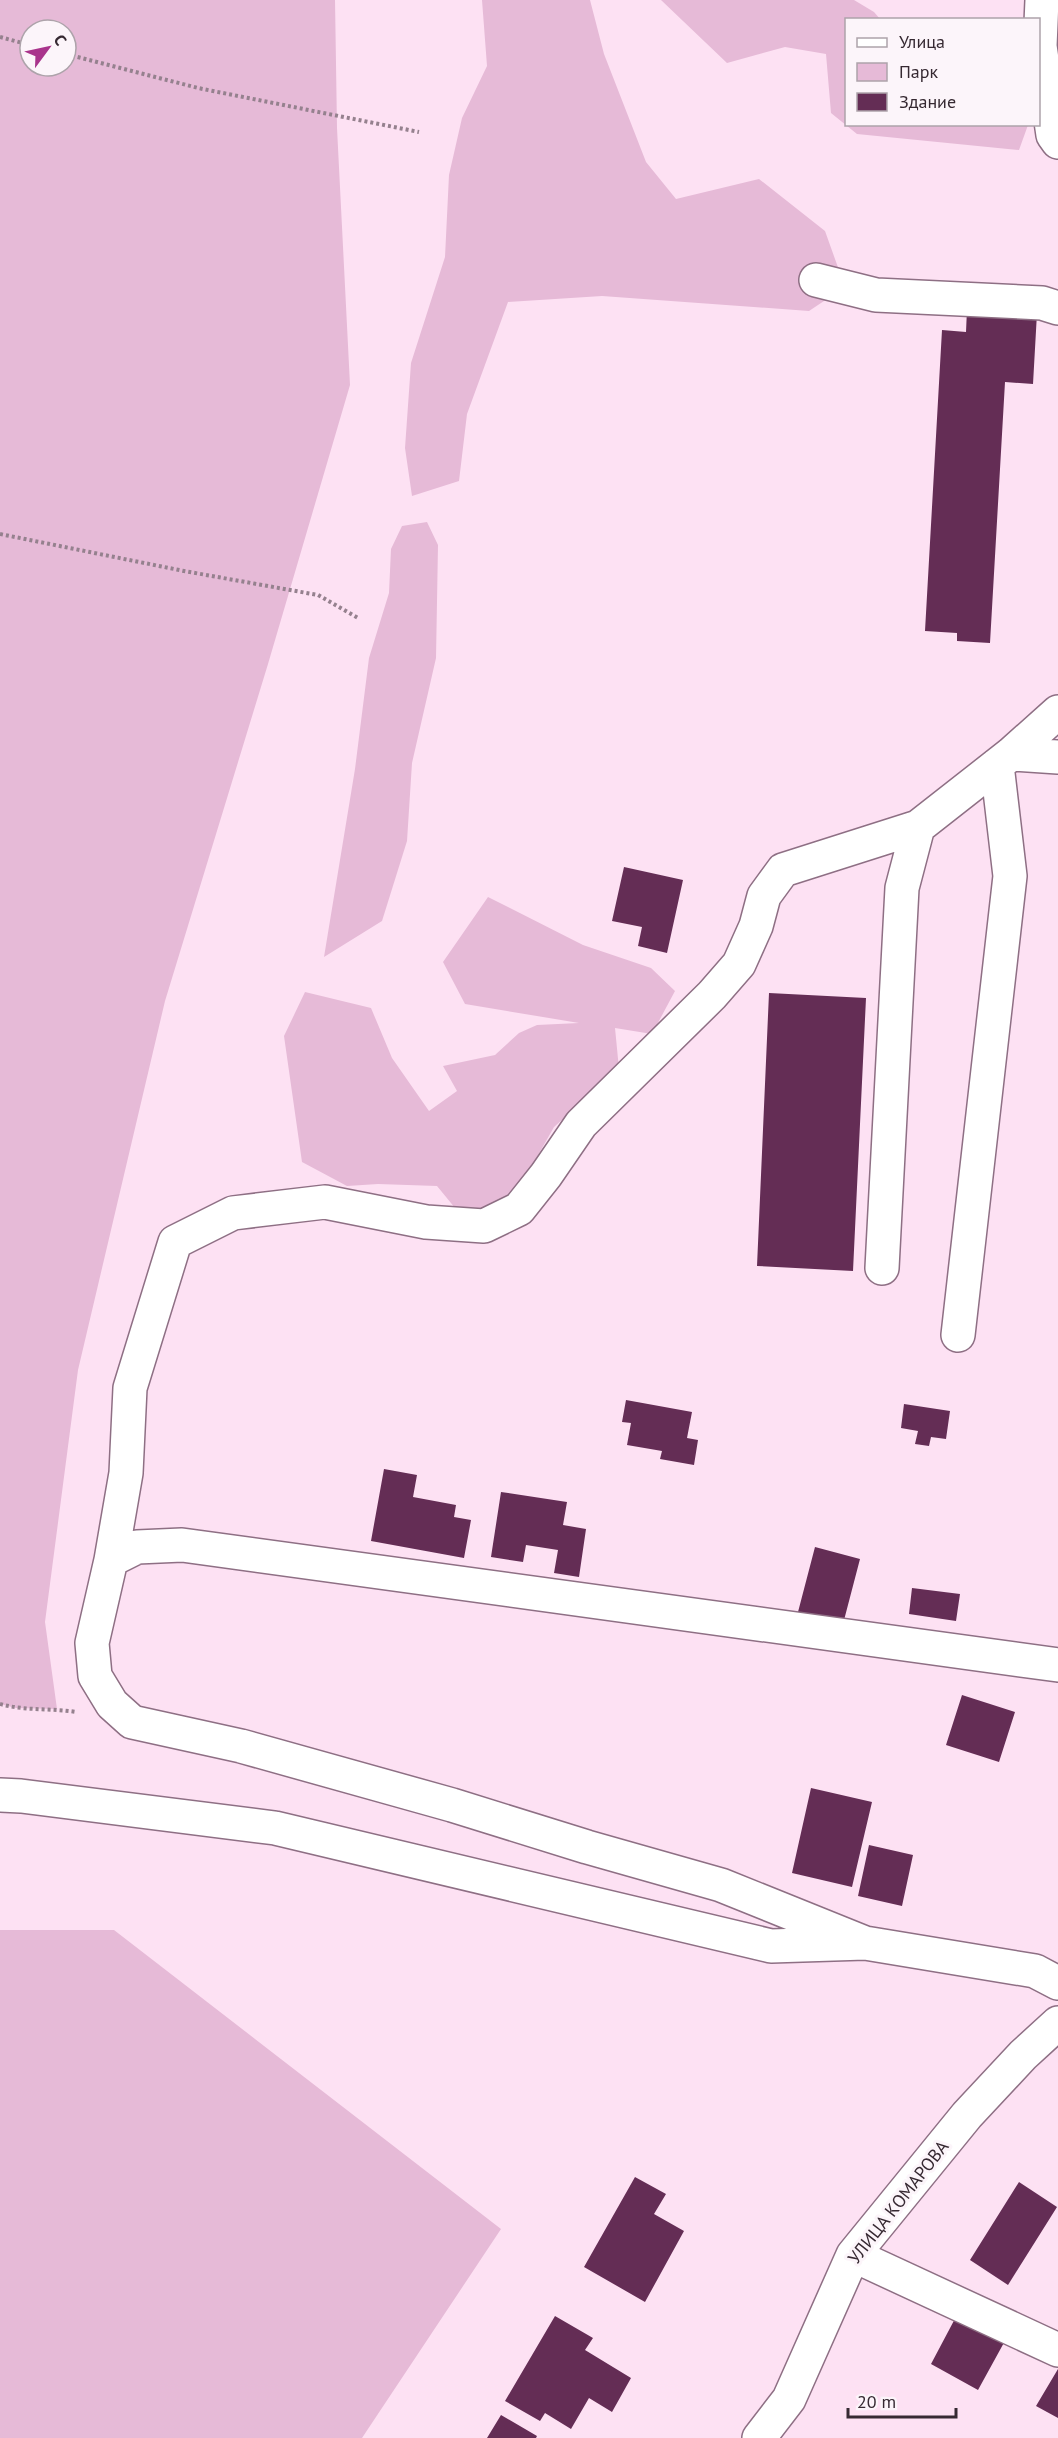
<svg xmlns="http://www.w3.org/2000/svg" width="1058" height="2438" viewBox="0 0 1058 2438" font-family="'PT Sans',sans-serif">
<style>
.green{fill:#e6bad7;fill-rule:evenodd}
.building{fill:#642d55}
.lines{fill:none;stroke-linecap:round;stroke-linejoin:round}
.minor-casing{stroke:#8e6f84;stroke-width:36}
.path{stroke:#95818e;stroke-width:4;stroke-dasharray:3 3;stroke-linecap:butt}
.minor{stroke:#fff;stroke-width:33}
.labels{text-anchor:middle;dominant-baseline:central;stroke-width:6;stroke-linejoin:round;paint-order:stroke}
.street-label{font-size:18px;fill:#362932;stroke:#fcf5fa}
</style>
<rect width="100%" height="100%" fill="#fde1f3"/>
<!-- green -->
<path class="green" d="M0,0H335L337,128L350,385L268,664L165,1001L78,1370L45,1622L57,1709L16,1708L0,1704ZM30,30H66V66H30Z
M482,0H590L604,54L646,162L676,199L759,179L825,231L845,287L809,311L602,296L508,302L467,414L459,481L412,496L405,448L411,363L445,257L449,175L462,118L487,66Z
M661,0H854L874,12L880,19L846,20V124L1028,125L1019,150L857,134L831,113L826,54L785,47L727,63Z
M427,522L438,545L436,658L412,763L407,841L382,921L324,957L355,769L369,658L389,593L391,549L402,526Z
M488,897L583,945L651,968L675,991L652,1034L615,1028L619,1069L554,1127L529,1171L501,1207L460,1214L437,1186L378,1184L347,1186L302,1162L284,1036L305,992L371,1008L392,1058L429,1111L457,1091L443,1066L495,1055L519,1033L537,1025L579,1023L465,1004L443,962Z
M0,1930H114L501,2229L362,2438H0Z"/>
<!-- building -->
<path class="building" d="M967,309L1037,313L1033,384L1005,382L990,643L957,641V633L925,631L942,330L966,332Z
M624,867L683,880L667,953L638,946L642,927L612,921Z
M769,993L866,998L853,1271L757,1266Z
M626,1400L692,1412L687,1438L698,1440L694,1465L660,1459L662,1451L627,1445L631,1423L622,1422Z
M904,1404L950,1411L946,1439L931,1437L929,1446L915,1444L918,1431L901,1428Z
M384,1469L417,1475L413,1497L456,1505L454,1517L471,1520L464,1558L371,1541Z
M501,1492L567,1502L563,1525L586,1529L579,1577L554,1573L558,1550L526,1545L523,1562L491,1557Z
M815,1547L860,1559L843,1624L798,1612Z
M912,1588L960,1594L956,1621L909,1614Z
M962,1695L1015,1712L999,1762L946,1745Z
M811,1788L872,1802L852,1887L792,1873Z
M869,1845L913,1855L902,1906L858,1896Z
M635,2177L666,2194L654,2214L684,2231L645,2302L584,2267Z
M1019,2182L1057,2207L1008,2285L970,2260Z
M958,2313L1006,2339L978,2390L931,2364Z
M555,2316L593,2338L585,2350L631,2378L612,2412L589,2398L571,2429L545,2413L540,2421L505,2401Z
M1058,2369V2418L1036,2406Z
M501,2415L537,2436L536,2438H487Z"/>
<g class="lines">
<defs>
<path id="minor" d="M1042,0L1040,46L1053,135L1058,142
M816,280L876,295L1042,303L1058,308
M1011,754L1058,757
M882,1268L902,888L918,827
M958,1335L1010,876L997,765
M111,1560L126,1473L130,1388L175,1242L233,1213L325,1202L426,1222L484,1226L519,1209L546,1175L581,1124L712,995L739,964L756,926L764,896L783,870L918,827L1011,754L1058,712
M0,1795L21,1796L275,1828L771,1946L865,1943L1035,1971L1058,1983
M865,1943L721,1885L587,1847L452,1805L241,1746L132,1722L112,1704L95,1676L92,1643L111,1560L137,1547L182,1545L1058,1665
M853,2255L1058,2350
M759,2438L789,2399L853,2255L967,2115L1023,2055L1058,2023"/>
</defs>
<!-- minor casing -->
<use href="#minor" class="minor-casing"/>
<!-- path -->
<path class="path" d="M0,37L30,45
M66,54L198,88L419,132
M0,534L184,571L318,595L358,618
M0,1704C25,1711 51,1708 76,1712"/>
<!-- minor -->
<use href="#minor" class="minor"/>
</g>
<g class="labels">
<!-- street labels -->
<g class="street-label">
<text transform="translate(898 2202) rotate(-52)">УЛИЦА КОМАРОВА</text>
</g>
</g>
<!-- legend -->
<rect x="845" y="18" width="195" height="108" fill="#fcf5fa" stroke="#ada3aa" stroke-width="1.5"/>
<rect x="857" y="38" width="30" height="9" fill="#ffffff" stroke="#ada3aa" stroke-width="1.5"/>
<text x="899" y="48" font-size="18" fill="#362932">Улица</text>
<rect x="857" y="63" width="30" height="18" fill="#e6bad7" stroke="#ada3aa" stroke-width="1.5"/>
<text x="899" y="78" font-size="18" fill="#362932">Парк</text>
<rect x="857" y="93" width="30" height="18" fill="#642d55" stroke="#ada3aa" stroke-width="1.5"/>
<text x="899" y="108" font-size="18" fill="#362932">Здание</text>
<!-- north arrow -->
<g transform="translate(48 48) rotate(57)"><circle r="28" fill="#fcf5fa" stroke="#ada3aa" stroke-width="1.5"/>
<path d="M0-4.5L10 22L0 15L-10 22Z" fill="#a9348c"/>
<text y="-9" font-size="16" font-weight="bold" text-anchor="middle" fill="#362932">С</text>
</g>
<!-- scale -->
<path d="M848 2408v9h108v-9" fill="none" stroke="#362932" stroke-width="3"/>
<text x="857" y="2408" font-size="18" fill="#362932" stroke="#fcf5fa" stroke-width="4.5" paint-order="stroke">20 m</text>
</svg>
